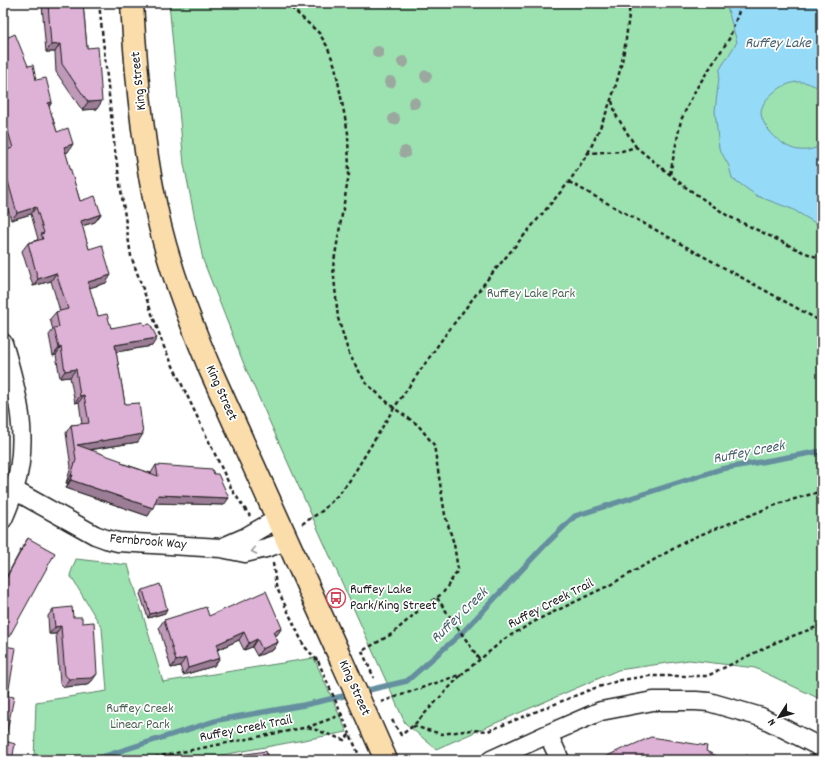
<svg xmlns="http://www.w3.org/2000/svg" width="825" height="763" viewBox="0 0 825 763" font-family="Dekko,sans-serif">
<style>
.green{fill:#9ce2b0;stroke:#5c7f66}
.water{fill:#95dbf7;stroke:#658f9f}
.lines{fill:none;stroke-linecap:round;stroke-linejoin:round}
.stream{stroke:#658f9f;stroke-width:5.5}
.minor-casing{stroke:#1c1c1c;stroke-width:21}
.primary-casing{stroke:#1c1c1c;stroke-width:25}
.path{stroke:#1c1c1c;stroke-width:2.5;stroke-dasharray:4 3;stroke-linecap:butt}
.minor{stroke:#fff;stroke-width:18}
.primary{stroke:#fbddab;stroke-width:22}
.primary-bridge-casing{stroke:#1c1c1c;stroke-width:25;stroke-linecap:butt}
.path-bridge{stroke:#1c1c1c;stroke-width:2.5;stroke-dasharray:4 3;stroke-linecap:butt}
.primary-bridge{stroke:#fbddab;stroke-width:22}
.tree{fill:#9ba89f}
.wall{fill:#bf99b8;stroke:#1c1c1c}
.shaded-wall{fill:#9b7d96;stroke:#1c1c1c}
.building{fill:#deb2d6;stroke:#1c1c1c}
.oneway{stroke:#999}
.labels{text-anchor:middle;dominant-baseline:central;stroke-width:3.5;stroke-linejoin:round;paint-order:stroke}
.street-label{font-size:14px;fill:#1c1c1c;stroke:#fff}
.park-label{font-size:14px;fill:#496150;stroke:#fff}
.poi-label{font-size:14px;fill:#1c1c1c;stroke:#fff;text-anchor:start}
.water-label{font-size:15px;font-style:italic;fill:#465f69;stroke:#fff}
</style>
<rect width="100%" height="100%" fill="#fff"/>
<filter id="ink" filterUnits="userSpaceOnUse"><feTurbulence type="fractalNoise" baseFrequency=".025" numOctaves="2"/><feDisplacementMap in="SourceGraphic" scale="8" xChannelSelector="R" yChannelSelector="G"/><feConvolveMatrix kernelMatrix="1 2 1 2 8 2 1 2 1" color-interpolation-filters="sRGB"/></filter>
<g filter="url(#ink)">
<!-- green -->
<path class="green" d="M169,3H822V700L755,668L689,660L618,670L436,749L405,723L245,367L203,260L184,164Z
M76,559L128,565L163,682L314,658L347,732L195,760H34L36,702L107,691L102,628L70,575Z"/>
<!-- water -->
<path class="water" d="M726,3H822V89C816,87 808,82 802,82C787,80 761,97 761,113C762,128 784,149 799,150C807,151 816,149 822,144V227L792,209L757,196L732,178L729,166L719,148L715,111L720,69L737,42Z"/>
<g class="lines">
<!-- stream -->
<path class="stream" d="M360,692L407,681L465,630L544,546L575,516L721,469L822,451
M92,760L218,720L304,705L352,694"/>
<defs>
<path id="minor" d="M3,343C18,393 30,439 14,490C11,500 7,510 3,519
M14,490L95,535L106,539L118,542L221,548L245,553L266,548L287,541
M221,548L244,538L277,519
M548,734L560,760
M491,760L548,734L601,711L653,701H696L709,702L761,717L822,748"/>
<path id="primary" d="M132,3C136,77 143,153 160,226C172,275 191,323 210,369L340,657
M371,726L386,760"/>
</defs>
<!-- minor casing -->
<use href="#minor" class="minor-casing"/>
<!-- primary casing -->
<use href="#primary" class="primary-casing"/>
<!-- path -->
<path class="path" d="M99,3L115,151L131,256L164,347L232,490L250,516
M286,3L319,33L327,46L335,66L348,133L349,174L333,267L338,318L349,354L366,383L394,408L418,425L434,445L445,515L454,544L458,570L443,593L418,611L392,634L362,651
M612,101L616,115L636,147
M588,153C608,113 622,75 627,31C628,21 630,12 629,3
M670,174L681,120L696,89L729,39L742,3
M569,182L822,322
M302,524L322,511L338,495L350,480L394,408L443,338L490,276L569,182L588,153L622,151L636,147L684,186L728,216L803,252L822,259
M273,563L276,586L304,646L318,661
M437,598L480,660
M381,702L462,674L506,638L539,619L610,585L692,538L781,503L822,491
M392,720L401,735L413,726L462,674
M413,726L442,734L471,730L488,731L592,689L621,680L648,676H707L779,641L822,625
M308,727L344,740L350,734L361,760
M149,760L151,758L308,727L344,714"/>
<!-- minor -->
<use href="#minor" class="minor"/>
<!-- primary -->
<use href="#primary" class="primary"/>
<defs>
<path id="primary-bridge" d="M340,657L371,726"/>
</defs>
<!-- primary-bridge casing -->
<use href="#primary-bridge" class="primary-bridge-casing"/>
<!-- path-bridge -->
<path class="path-bridge" d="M362,651L374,678
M318,661L350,734"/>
<!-- primary-bridge -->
<use href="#primary-bridge" class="primary-bridge"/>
</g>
<!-- trees -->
<g class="tree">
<circle cx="378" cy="52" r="6"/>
<circle cx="403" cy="62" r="6"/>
<circle cx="426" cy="76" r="6"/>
<circle cx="390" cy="82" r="6"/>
<circle cx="414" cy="103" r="6"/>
<circle cx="394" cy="119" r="6"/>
<circle cx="405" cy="152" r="6"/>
</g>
<!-- wall -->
<path class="wall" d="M44,3H83L87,48L97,109L82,110L56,72L55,52H46L42,5Z
M3,37L4,39L28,66L36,80L52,102L49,107L57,132L68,152H65L80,201L101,214L95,222L82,226L89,249L106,283L89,288L98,316L111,328L144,325L152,346L116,352L125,404L138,442L90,450L121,463L151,473L156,465L224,505L155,503L148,516L66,488L68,483H66L71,467L66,433L71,425L82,424L79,402L75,403L70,377L60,378L56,355L53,356L49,335L53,330L50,319L56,312L60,311L51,281L33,286L22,251L28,243L37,240L38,239L31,214L11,220L3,191V151L6,150L3,140Z
M28,538L4,646L8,694L5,741L3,760V583L24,544Z
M143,590L165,613L148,618L140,594Z
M53,609L73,617L82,623L92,681L87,685L64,687L60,683L56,634H49L48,616Z
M209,616L277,635L275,636L278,642L273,650L257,656L252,647L244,650L239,640L219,649L217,651L214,666L183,675L180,666L171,668L159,627L164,620Z
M240,755L268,760H237Z"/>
<!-- shaded-wall -->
<path class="shaded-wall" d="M60,44L55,52H46L51,45Z
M102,101L97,109L82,110L88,102Z
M52,102L47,110L48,103Z
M73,144L68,152L58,155L64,147Z
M36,207L31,214L11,220L17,213Z
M101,214L95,222L75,228L81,221Z
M56,273L51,281L33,286L38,279Z
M111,275L106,283L82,290L88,282Z
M157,338L152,346L110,353L115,345Z
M61,347L56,355L53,356L59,348Z
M76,369L70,377L60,378L65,371Z
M84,395L79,402L75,403L80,396Z
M143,434L138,442L75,452L77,445Z
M71,475H73L68,483H66Z
M71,480L153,508L148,516L66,488Z
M158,495L229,498L224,505L153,503Z
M167,609L165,613L148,618L150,614Z
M61,626L56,634H49L55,627Z
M282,628L277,635L268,639L273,632Z
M244,632L239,640L219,649L213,656L217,644Z
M257,639L252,647L244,650L249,643Z
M278,642L273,650L257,656L262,649Z
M186,658L180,666L171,668L176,661Z
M220,658L214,666L183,675L188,668Z
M97,674L92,681L87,685L64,687L69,679Z"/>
<!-- building -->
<path class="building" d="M48,3H83L87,48L98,47L102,101L88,102L62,64L60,44L51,45Z
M15,34L28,66L33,65L36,80L46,78L52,102L48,103L57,132L68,128L73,144L64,147L80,201L95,196L101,214L81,221L89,249L102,245L111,275L88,282L98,316L107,314L111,328L143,322L144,325L150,324L157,338L115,345L125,404L139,403L143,434L77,445L122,461L121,463L158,476L156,465L212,469L214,474H218L229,498L158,495L153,508L71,480L73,475H71L76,460L71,425L89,423L84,395L80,396L76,369L65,371L61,347L59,348L54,328L59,327L56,312L68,309L56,273L38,279L28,243L43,239L41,234L44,233L36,207L17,213L3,164V151L13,148L5,121H3V37L4,39Z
M28,538L55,553L4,646L16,648L8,694V696L14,697L5,741L15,744L12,760H3V584Z
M160,584L167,609L150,614L143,590Z
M266,591L282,628L273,632L278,642L262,649L257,639L249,643L244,632L217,644L219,649H217L220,658L188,668L186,658L176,661L164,620L206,607L209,616Z
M72,607L73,617H82V623L94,622L97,674L92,678L69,679L65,675L61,626L55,627L53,609Z
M651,737L707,746L706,751L725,760H604V759L605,757L628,746V747Z
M266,751L268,760H241L240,755Z
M746,755L756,760H744Z"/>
<!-- one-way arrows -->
<defs><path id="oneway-chevron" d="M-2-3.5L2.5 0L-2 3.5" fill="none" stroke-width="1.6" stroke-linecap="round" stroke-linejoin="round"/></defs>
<use class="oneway" href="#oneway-chevron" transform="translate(254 551) rotate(168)"/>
</g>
<!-- icons -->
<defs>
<symbol id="bus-ring" viewBox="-11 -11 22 22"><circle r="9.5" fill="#fff" stroke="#d1495b" stroke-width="1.5"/><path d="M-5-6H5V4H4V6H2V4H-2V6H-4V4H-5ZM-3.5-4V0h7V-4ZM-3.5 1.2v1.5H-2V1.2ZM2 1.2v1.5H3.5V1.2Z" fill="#d1495b"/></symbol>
</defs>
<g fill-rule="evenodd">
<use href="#bus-ring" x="325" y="587" width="22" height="22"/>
</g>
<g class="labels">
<!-- street labels -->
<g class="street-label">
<text transform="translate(139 81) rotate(-96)">King Street</text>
<text transform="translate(221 393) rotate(66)">King Street</text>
<text transform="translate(148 542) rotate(5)">Fernbrook Way</text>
<text transform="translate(551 604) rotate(-27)">Ruffey Creek Trail</text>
<text transform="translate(354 688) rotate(66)">King Street</text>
<text transform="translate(246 729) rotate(-11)">Ruffey Creek Trail</text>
</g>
<!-- park labels -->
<g class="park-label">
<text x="531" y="294">Ruffey Lake Park</text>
<text x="140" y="709">Ruffey Creek<tspan x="140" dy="16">Linear Park</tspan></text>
</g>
<!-- poi labels -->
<g class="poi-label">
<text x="350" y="590">Ruffey Lake<tspan x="350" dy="16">Park/King Street</tspan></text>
</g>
<!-- water labels -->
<g class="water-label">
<text x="778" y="44">Ruffey Lake</text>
<text transform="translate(749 453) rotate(-11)">Ruffey Creek</text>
<text transform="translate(460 616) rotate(-44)">Ruffey Creek</text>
</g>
</g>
<!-- margin -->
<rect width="825" height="763" fill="none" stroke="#fff" stroke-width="16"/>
<rect x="8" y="8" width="809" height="747" fill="none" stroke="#1c1c1c" stroke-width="1.5" filter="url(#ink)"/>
<!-- north arrow -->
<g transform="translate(779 717) rotate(234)" stroke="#ffffff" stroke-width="3" paint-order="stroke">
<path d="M0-3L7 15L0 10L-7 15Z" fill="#1c1c1c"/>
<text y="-6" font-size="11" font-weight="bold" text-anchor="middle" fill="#1c1c1c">N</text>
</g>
</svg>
